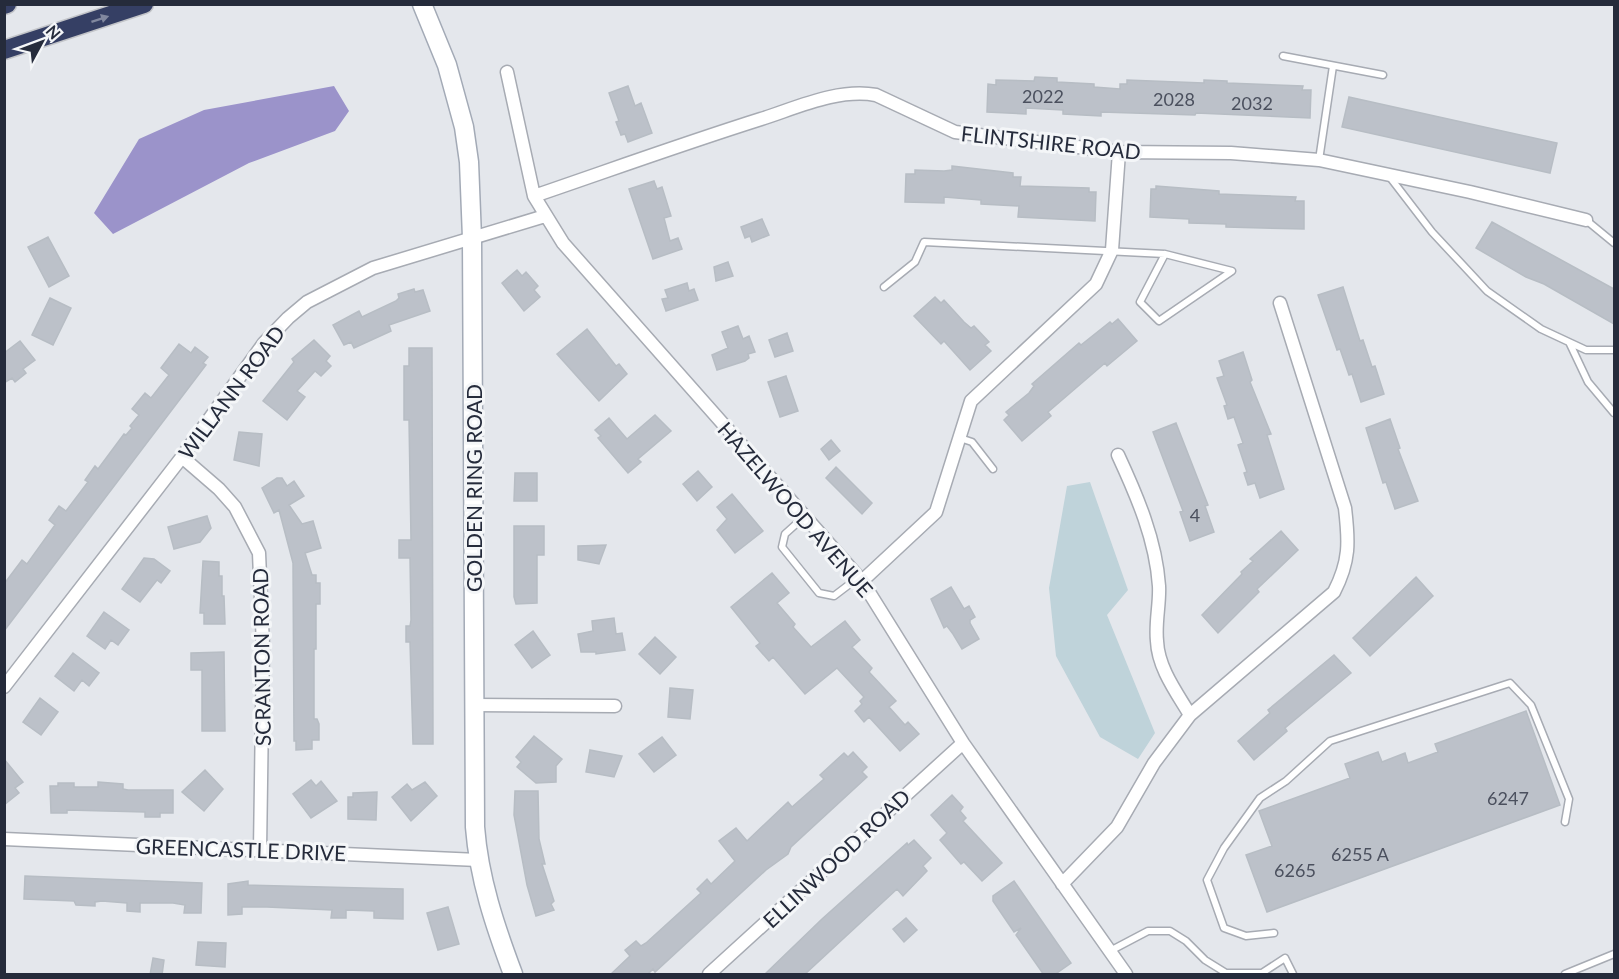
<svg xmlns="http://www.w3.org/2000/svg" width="1619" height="979" viewBox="0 0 1619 979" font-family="Lato,sans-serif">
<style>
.green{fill:#bfd3da}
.water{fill:#9b93ca}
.building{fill:#bcc1c9;stroke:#b7bdc4;stroke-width:1.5}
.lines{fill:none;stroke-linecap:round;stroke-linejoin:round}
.lane-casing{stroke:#a7abb3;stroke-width:9}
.street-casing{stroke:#a7abb3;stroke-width:15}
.secondary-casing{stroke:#a3aab6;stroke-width:21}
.highway-casing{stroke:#c2c4c8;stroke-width:21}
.lane{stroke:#fff;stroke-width:6}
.street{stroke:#fff;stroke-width:12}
.secondary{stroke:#fff;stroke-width:18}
.highway{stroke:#353f64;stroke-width:18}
.oneway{fill:#81889f}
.labels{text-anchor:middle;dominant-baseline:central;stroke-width:6;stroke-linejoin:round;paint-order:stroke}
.number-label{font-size:18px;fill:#4b505e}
.street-label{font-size:21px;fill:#252b3b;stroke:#f4f6f8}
</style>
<rect width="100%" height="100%" fill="#e4e7ec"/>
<!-- green -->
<path class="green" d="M1090,482L1128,590L1107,615L1155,733L1138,759L1100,737L1056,656L1049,588L1067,486Z"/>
<!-- water -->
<path class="water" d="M334,86L349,111L335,131L249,163L113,234L94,213L139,139L204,110Z"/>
<!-- building -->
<path class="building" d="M1035,77L1057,78V82L1094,84V87L1120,89V84H1127V80L1204,83V80L1227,81V83L1303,86L1302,90H1311L1310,118L1196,113L1195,115L1101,112V116L1063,114V110L1026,108V114L987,112L988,84L996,85V80L1034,81Z
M628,86L635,106L641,103L652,133L628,142L625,134L621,135L616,122L619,121L609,93Z
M1349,97L1557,143L1550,173L1342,127Z
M952,166L1013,173V177H1021L1020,186L1089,188V192H1096L1095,221L1018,217L1019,206L981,204V200L944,197V203L905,202L906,174H915V170L944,171L952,170Z
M654,181L657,189L662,187L671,216L664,218L670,241L678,238L682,249L653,259L629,189Z
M1156,186L1219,191V194L1296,197L1295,201H1304V229L1226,227V224L1189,223V219L1150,217L1151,189H1156Z
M762,219L769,235L752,242L750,236L745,238L741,227Z
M1492,222L1614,289V324L1544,284L1526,277L1476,248Z
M48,237L69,276L49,287L28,247Z
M728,262L733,276L716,281L714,267Z
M517,270L522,276L526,272L538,286L534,290L540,297L524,311L502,283Z
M687,283L689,291L694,289L698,300L666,311L662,299L668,298L665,290Z
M1343,287L1360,341L1363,340L1372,367L1375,366L1384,394L1361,402L1352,374L1349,375L1340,349L1337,350L1318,295Z
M414,289L415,292L423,290L430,311L389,325L391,331L354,348L351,342L344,345L333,325L359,311L362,317L396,301L399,298L398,294Z
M935,297L941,303L944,300L964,322L971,328L974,326L989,342L985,345L991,351L970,370L944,341L941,344L914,316Z
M50,298L71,308L53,345L32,335Z
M1118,319L1137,341L1107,366L1105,363L1048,412L1051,416L1022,441L1004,420L1009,415L1006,412L1029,393L1034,386L1032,384L1079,343L1081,345L1110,322L1112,324Z
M738,326L743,339L749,336L755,352L748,354L749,358L745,361L717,370L712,355L728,348L722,332Z
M587,329L616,366L619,364L627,374L599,401L557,354Z
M787,333L793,351L775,357L769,340Z
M314,340L330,356L326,361L331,366L321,376L315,371L297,391L305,397L287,420L263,401L294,362L292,359Z
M20,341L35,360L23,369L26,373L15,382L12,378L4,383V353Z
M179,344L191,353L195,347L208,357L203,363L206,365L4,631V584L22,560L27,564L55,525L49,520L59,506L66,511L88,482L85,480L95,466L98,469L124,434L126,435L132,428L130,426L139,415L132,409L145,393L151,398L169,375L161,368Z
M409,348H432L433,744H413L410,642H406V626H410L411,620L410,558H399V540H411L409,420H404V366H409Z
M1243,352L1252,380L1250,382L1271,434L1267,435L1284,489L1260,498L1255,483L1248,485L1244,473L1247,472L1238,445L1243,443L1234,417L1228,419L1224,406L1227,405L1217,378L1224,376L1219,361Z
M786,376L798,411L780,417L768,382Z
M655,415L671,431L638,459L641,462L628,473L598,438L601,436L595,430L609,418L627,439Z
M1390,419L1400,448L1398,449L1418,501L1395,509L1386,482L1383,483L1366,428Z
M1176,423L1208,505L1205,506L1214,532L1190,541L1180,512L1183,511L1153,432Z
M239,432L262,434L259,466L234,460Z
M831,440L840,451L829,460L821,449Z
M836,467L872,503L862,514L826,478Z
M698,471L712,487L697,501L683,484Z
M515,473H537V501H514Z
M277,478H282L287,486L294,481L304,496L289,505L302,524L313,521L321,548L305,553L312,575H316V583H320V604H316V649H314V719H317L319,724V740H312V749L296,750V741H294L293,563L279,510L274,513L262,488Z
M732,494L763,531L735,553L717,530L727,519L717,507Z
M207,516L211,528L200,542L174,549L168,527Z
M514,526H544V555H537V603L516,604L514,597Z
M1281,531L1298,550L1257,589L1259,592L1218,633L1202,615L1242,574L1241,572L1253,561L1250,559Z
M606,545L599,564L578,560V546Z
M144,558L154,559L170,571L161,583L157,580L140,602L122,589Z
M203,561L219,562V576H222V596H224L225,624H204V613H200Z
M772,573L789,593L777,603L795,624L793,627L811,647L845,621L860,640L852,647L872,668L869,672L896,701L889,707L905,725L908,722L919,734L900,751L869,717L864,722L855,711L862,704L860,701L864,697L837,668L805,694L773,657L769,661L756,646L760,643L731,607Z
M1416,577L1433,596L1370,656L1353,638Z
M951,587L964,609L969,606L975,617L970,620V623L979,639L962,649L953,634L947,626L944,628L931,599Z
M104,612L129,630L118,645L111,640L105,649L87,636Z
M614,618L616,634L622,633L625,650L596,654V652H581L578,634L593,631L592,621Z
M533,631L550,655L532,668L515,645Z
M655,637L676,657L660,674L639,654Z
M224,652L225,731H202V670H191V653Z
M73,653L99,673L89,686L82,680L74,691L55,676Z
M1334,655L1351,673L1285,728L1287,731L1254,760L1238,741L1270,713L1268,710Z
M670,688L693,690L690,719L668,717Z
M40,698L58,712L41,735L23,722Z
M1526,711L1560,805L1267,912L1246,855L1272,846L1259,811L1350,778L1345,764L1378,752L1382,762L1405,753L1408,763L1438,752L1435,744Z
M534,736L562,759L556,766V782L536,783L517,767L521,762L516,757Z
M662,737L676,755L654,772L639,754Z
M590,750L622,756L614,777L586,772Z
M853,752L867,767L862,772L867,777L791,847L788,854L766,870L655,972L653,969L647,975H610L630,956L625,950L636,941L641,946L646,943L701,893L697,889L707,879L711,884L735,861L719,841L736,828L747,841L788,802L792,807L824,779L820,775L844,753L848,757Z
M4,759L23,782L15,788L19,793L4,805Z
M205,770L223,789L204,811L182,792Z
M311,780L316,786L321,781L337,801L311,818L293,794Z
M98,782L123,784V789L128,790H173V813H160V817H145V812L67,810V813H51L50,786H58V783H74V787H98Z
M425,782L437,796L411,821L392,797L407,784L412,790Z
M515,791H538L539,839L545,864H542L554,901L551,904L554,910L536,916L527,885L514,815Z
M377,792L376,820L348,819V797H353V793Z
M952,795L963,807L960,811L966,818L963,821L1002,863L982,881L964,862L961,864L940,840L947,833L931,815Z
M914,840L931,858L923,866L927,871L903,896L897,889L804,975H764L822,919L907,843L908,845Z
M25,876L202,883L201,913H184L185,905L173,903H140V912L127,911V903L102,901L95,902V906L76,905L74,901L24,899Z
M248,881V885L403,889V919L374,918V911L346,910V918H331L332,910L267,907H242V914L228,915V884Z
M1014,881L1071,963L1054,975H1044L1016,935L1021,928L1014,932L993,901V896Z
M448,907L459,944L438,950L427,913Z
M906,918L917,930L904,942L893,929Z
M198,942L226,943L225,967L196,965Z
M153,958L164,960L162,975H150Z"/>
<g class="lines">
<defs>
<path id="lane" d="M1283,56L1383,75
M1319,160L1333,66
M1389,176L1432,232L1487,291L1541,329L1586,350H1614
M1586,220L1614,243
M884,287L915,262L924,242L1165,254L1232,271L1159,321L1140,302L1165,254
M1570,344L1588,382L1614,413
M960,438L972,442L993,469
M805,516L785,534L782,547L819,593L834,596L859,577
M1274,933L1246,936L1224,928L1207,880L1224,848L1260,798L1286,781L1330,741L1510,683L1531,705L1569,799L1565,822
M1110,951L1148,931H1170L1186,941L1205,960L1226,973H1262L1285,958L1293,974
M1565,974L1614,954"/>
<path id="street" d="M507,72L534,196L563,243L862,581L963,743L1126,974
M534,196C610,170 685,143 761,119C796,108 838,88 876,95L955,132L1119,152L1231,153L1319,160L1470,192L1586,220
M1118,455C1137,496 1156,540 1159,586C1160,604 1155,622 1157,641C1158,668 1177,693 1190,715
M182,457L219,489L235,507L259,553L263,646L260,850
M862,581L936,512L971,401L1096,284L1112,250L1119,152
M4,687L182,457L264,343L288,318L307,302L373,268L545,216
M473,705L615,706
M4,839L478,860
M1062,884L1117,827L1154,763L1190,715L1334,592C1350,561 1349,542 1345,508L1280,303
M709,974L963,743"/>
<path id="secondary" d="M422,4L447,65L464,127L469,162L472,238L475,827C479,879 495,926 513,974"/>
<path id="highway" d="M4,5L7,4
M4,50L144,4"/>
</defs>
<!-- lane casing -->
<use href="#lane" class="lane-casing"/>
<!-- street casing -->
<use href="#street" class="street-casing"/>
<!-- secondary casing -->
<use href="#secondary" class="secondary-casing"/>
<!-- highway casing -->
<use href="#highway" class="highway-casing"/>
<!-- lane -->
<use href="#lane" class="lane"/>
<!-- street -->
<use href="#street" class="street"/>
<!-- secondary -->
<use href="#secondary" class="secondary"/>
<!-- highway -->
<use href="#highway" class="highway"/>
</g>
<!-- one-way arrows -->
<defs><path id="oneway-solid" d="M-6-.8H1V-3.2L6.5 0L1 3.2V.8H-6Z" transform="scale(1.5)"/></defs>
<use class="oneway" href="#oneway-solid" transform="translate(100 19) rotate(-18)"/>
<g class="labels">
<!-- number labels -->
<g class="number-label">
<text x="1043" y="96">2022</text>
<text x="1174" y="99">2028</text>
<text x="1252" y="103">2032</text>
<text x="1195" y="515">4</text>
<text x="1508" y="798">6247</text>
<text x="1360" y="854">6255 A</text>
<text x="1295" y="870">6265</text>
</g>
<!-- street labels -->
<g class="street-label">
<text transform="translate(1051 142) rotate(6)">FLINTSHIRE ROAD</text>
<text transform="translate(231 392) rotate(-53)">WILLANN ROAD</text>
<text transform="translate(473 488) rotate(-90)">GOLDEN RING ROAD</text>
<text transform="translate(796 509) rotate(49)">HAZELWOOD AVENUE</text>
<text transform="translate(261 657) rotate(-91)">SCRANTON ROAD</text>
<text transform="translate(241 849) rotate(2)">GREENCASTLE DRIVE</text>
<text transform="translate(836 858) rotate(-43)">ELLINWOOD ROAD</text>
</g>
</g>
<!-- border -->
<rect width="1619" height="979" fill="none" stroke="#252b3b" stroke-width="12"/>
<!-- north arrow -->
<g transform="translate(42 42) rotate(49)" stroke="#f4f6f8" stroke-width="4.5" paint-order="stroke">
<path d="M0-4.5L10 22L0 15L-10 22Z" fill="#252b3b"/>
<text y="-9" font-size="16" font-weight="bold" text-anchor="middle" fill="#252b3b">N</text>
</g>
</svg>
